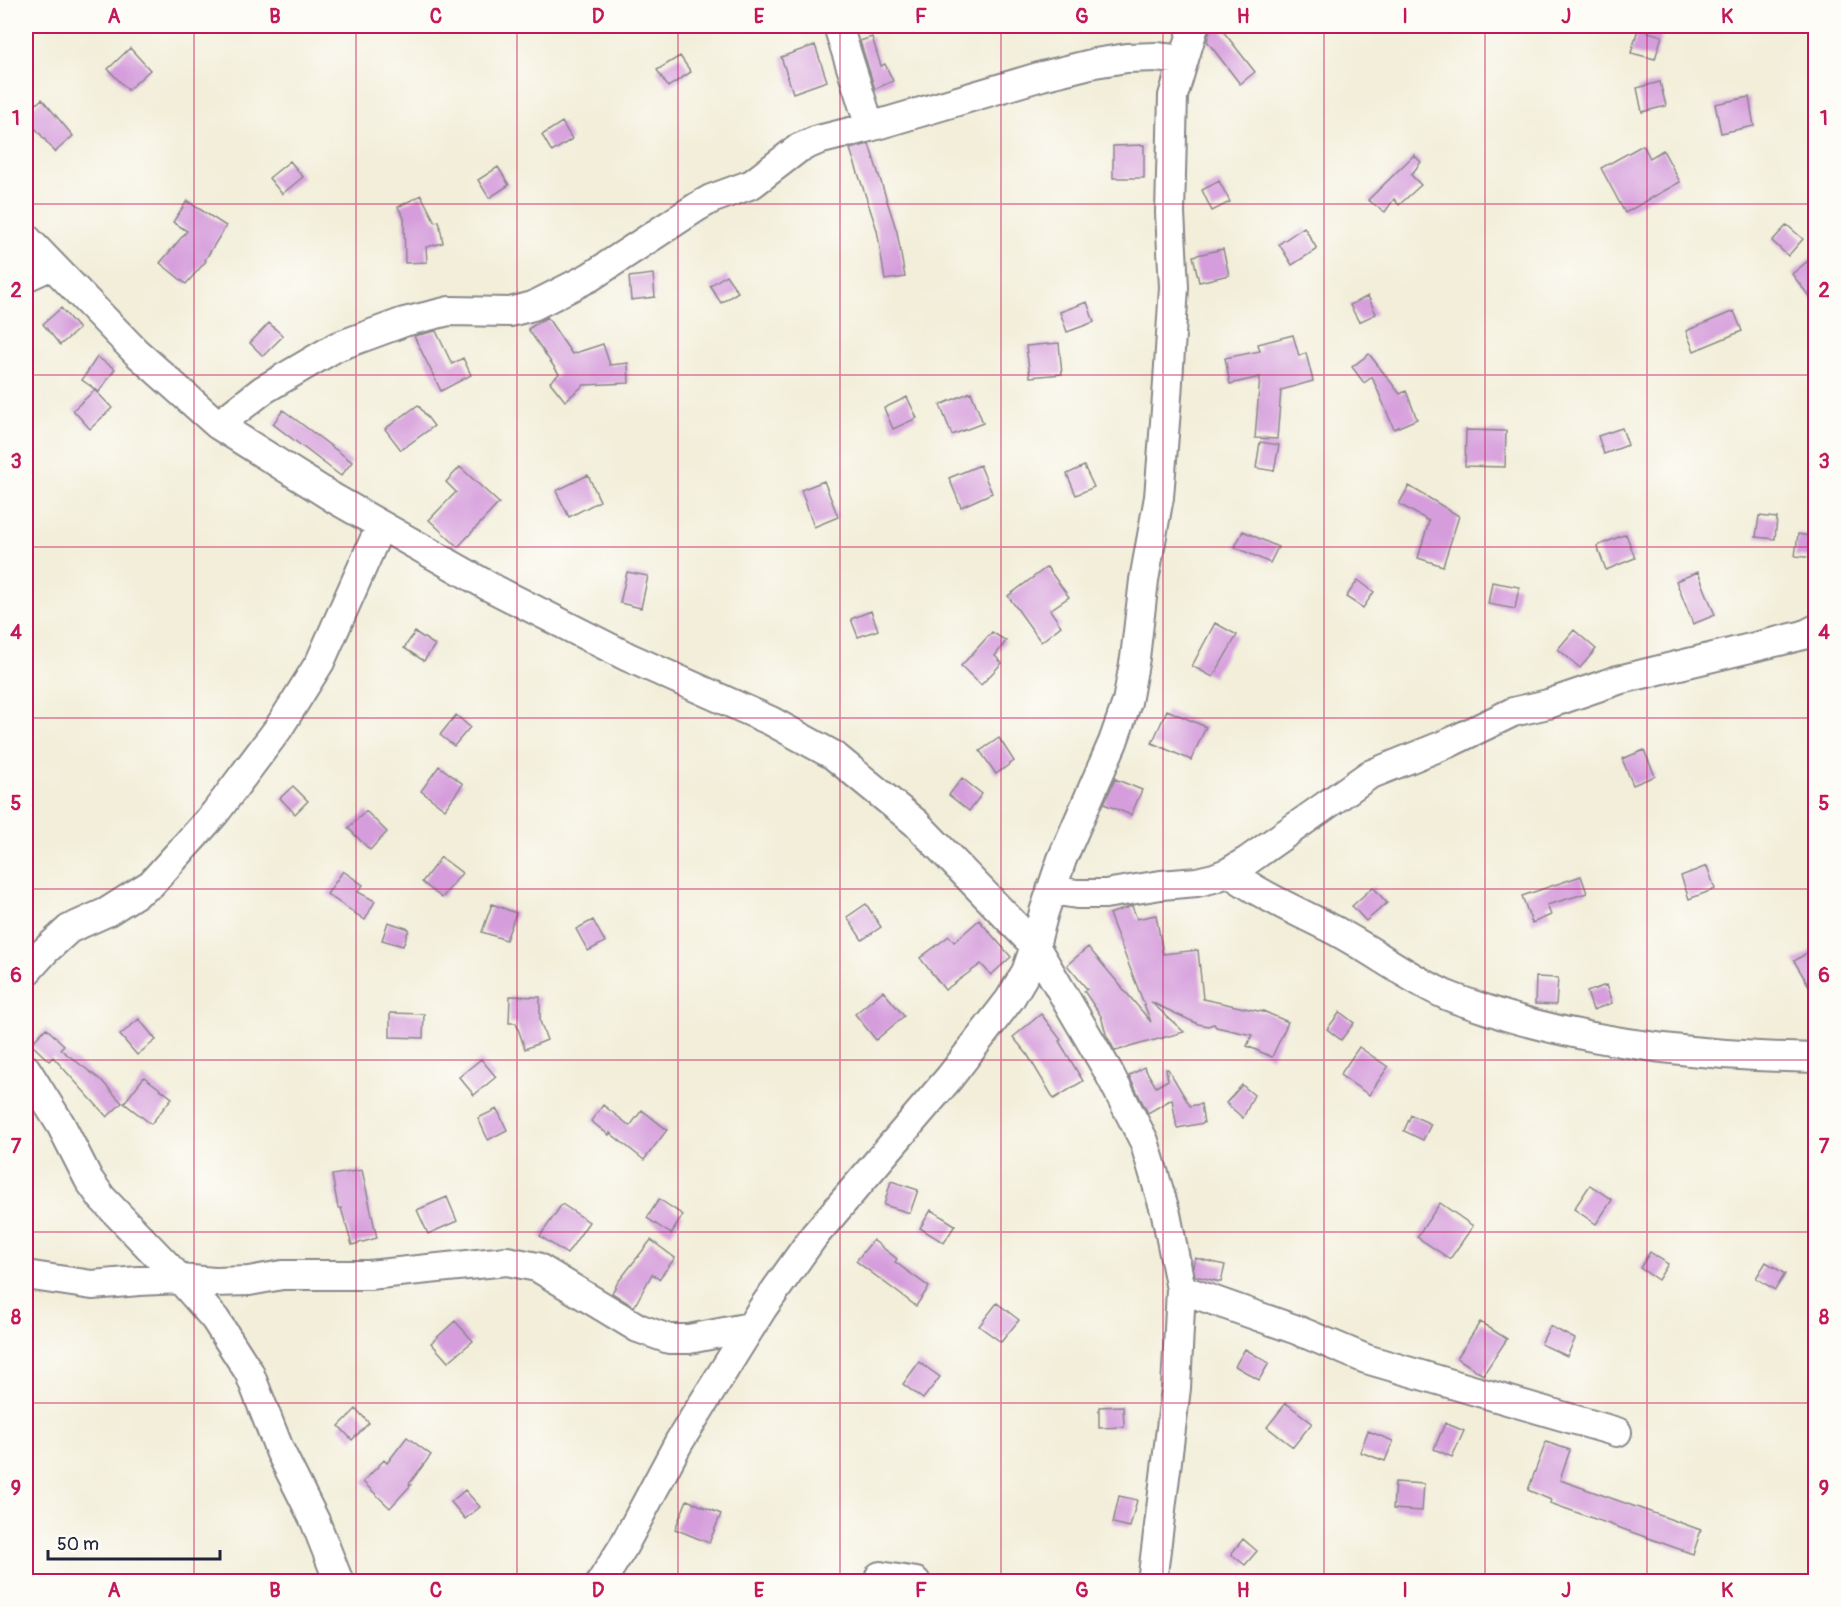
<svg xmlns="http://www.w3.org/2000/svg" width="1841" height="1607" viewBox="0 0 1841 1607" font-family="Pangolin,sans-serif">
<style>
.building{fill:#d59ddc}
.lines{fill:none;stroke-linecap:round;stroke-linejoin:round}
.street-casing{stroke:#8a888a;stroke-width:32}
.street{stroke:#fff;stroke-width:28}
.grid{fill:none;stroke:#c2185b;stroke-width:1.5;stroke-opacity:0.55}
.neatline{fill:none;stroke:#c2185b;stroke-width:2}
.grid-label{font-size:20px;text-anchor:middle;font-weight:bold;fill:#c2185b}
</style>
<rect width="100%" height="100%" fill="#fdfcf7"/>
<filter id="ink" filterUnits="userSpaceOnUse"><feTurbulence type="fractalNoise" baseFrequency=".0167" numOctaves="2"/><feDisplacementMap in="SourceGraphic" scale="12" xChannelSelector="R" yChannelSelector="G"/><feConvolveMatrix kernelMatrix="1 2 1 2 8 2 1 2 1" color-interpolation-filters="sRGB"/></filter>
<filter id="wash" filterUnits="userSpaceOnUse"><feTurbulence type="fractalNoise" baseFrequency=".008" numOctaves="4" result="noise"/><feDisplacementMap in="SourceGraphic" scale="24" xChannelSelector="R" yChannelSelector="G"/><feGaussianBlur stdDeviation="1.35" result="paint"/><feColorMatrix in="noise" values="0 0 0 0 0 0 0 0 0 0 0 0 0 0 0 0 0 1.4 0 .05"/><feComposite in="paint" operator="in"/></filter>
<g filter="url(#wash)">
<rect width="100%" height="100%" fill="#f2eed9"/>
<g id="blocks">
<!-- building -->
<path class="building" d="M1215,26H1219L1255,72L1240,84L1207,41L1210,30Z
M1638,29L1662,36L1655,59L1631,53Z
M872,37L881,66L885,64L893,81L875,89L860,41Z
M815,45L827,81L793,93L781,57Z
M130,48L150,70L128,90L108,69Z
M680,56L691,72L668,87L657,70Z
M1660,82L1666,106L1642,112L1637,88Z
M1749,97L1754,126L1721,133L1715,104Z
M42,99L73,136L55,152L26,117V113Z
M562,122L572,139L552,152L542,135Z
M869,144L897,232L905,277L885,280L877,230L850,149Z
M1144,145V178H1113V146Z
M1643,145L1650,158L1663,150L1680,182L1625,213L1601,168Z
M1414,155L1421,162L1411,175L1421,185L1399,205L1394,199L1385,212L1368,200Z
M290,161L303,177L282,194L269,178Z
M498,167L509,185L489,198L478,180Z
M1219,181L1230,202L1212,211L1202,190Z
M421,195L435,222L439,221L443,243L426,247L427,262L405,263L404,218L398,207Z
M187,201L226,226L205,260L206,261L186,284L160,263L187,231L173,222Z
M1787,225L1803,239L1788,256L1772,241Z
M1304,227L1317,249L1292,265L1279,244Z
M1223,249L1229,275L1199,282L1193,256Z
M1815,255V304L1792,274Z
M653,274L655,297L631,300L629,277Z
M726,275L738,292L721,303L710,286Z
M1368,296L1376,314L1359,322L1350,305Z
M1087,302L1094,322L1067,332L1060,312Z
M61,308L79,329L60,345L43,324Z
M1734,311L1742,331L1694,351L1686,331Z
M547,317L572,354L603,344L610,365L628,363L629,383L584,385L565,401L550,382L559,374L528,329Z
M269,323L283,336L263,356L250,343Z
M436,331L452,364L463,358L471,375L441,391L414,336Z
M1293,335L1299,356L1306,353L1313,381L1281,390L1277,439L1255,438L1260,377L1230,384L1225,358L1260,351L1258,344Z
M1059,343L1062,374L1030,377L1026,346Z
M1369,354L1400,394L1406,391L1417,419L1394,429L1372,377L1364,383L1352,367Z
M97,357L115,369L99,392L82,380Z
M95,390L112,408L90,429L73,410Z
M971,392L983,423L952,435L940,405Z
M907,397L917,418L893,429L884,408Z
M418,405L434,426L401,450L385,429Z
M283,410L352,462L341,476L273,424Z
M1622,428L1628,445L1604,454L1598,436Z
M1466,430L1506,431L1505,467L1465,466Z
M1260,442L1279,445L1274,471L1256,468Z
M980,465L992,493L961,507L949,478Z
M1084,466L1094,487L1076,495L1067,474Z
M460,467L499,503L458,547L429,520L456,492L446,482Z
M588,475L600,501L569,517L556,491Z
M824,481L838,517L814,527L801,490Z
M1409,486L1459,516L1443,566L1418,558L1429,521L1399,504Z
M1759,516L1777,518L1775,539L1756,537Z
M1243,531L1278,547L1270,563L1235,547Z
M1626,534L1635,558L1606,570L1597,546Z
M1798,534L1815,537V558L1795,556Z
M1047,567L1069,597L1050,610L1061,626L1041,642L1008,596Z
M627,572L648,576L641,608L620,603Z
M1698,572L1715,615L1693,624L1676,581Z
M1358,580L1374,592L1363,608L1346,597Z
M1492,582L1519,587L1515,609L1488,604Z
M871,611L878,630L858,637L851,619Z
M1215,623L1237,635L1213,677L1192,666Z
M1574,630L1596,649L1580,668L1558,649Z
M415,632L435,645L424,661L404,648Z
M992,632L1006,641L995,656L1002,663L981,685L961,666Z
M1167,710L1206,727L1191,760L1152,743Z
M456,715L470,727L454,746L440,735Z
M999,738L1014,761L996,774L980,751Z
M1644,750L1655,776L1633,785L1622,759Z
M439,766L463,784L445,809L421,791Z
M962,778L982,794L969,811L949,795Z
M1115,779L1142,790L1131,815L1104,804Z
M293,786L308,801L295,814L280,798Z
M366,811L387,832L370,850L348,828Z
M441,857L462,873L442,898L422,882Z
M1707,866L1715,889L1689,899L1681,876Z
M343,871L363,885L358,892L375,901L365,920L327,894Z
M1581,876L1587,893L1547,905L1551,915L1532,923L1522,896Z
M1373,887L1387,903L1366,921L1352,906Z
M492,904L516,913L506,940L482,932Z
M866,904L881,927L862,940L847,917Z
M1132,906L1137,919L1156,915L1163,954L1198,950L1203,999L1263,1012V1011L1288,1022L1272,1057L1247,1046L1252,1035L1216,1027L1214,1024L1208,1026L1198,1024L1151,1002L1184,1032L1115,1051L1106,1034L1101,1016L1084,991L1087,989L1067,965L1088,947L1151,1022L1109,914Z
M593,920L605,942L588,951L576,929Z
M979,920L1011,957L991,975L981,964L945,990L920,958L949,936L954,942Z
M388,922L409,929L403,946L382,940Z
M1815,948V996L1794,961Z
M1536,977L1558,978L1556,1005L1535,1004Z
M1606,985L1612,1003L1593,1010L1587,992Z
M883,991L904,1016L876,1040L855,1014Z
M510,996L540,997V1021L547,1040L525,1049L516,1023H509Z
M1340,1012L1354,1023L1341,1040L1327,1029Z
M390,1013L424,1014L423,1038L390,1037Z
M1041,1014L1061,1040L1059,1041L1083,1081L1054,1099L1027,1054L1013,1037Z
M139,1019L156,1040L137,1055L120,1035Z
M46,1028L64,1045L60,1049L102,1081L122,1103L107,1117L53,1057L49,1061L31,1044Z
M1359,1047L1388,1067L1369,1095L1340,1075Z
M481,1059L496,1077L474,1095L459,1077Z
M1144,1067L1156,1087L1168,1080L1166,1069H1168L1190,1106L1201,1104L1204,1123L1177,1128L1172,1099L1148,1113L1129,1076Z
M144,1077L172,1098L151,1124L124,1103Z
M1242,1085L1254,1095L1243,1118L1226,1103Z
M603,1105L630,1126L642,1110L667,1130L644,1160L610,1133L609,1135L591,1121Z
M497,1109L507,1130L488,1140L478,1118Z
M1411,1115L1431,1124L1423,1140L1404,1131Z
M362,1170L377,1238L352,1245L341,1208H338L332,1175Z
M891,1181L918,1190L910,1213L884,1205Z
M1590,1185L1612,1200L1596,1224L1574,1209Z
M447,1197L457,1221L428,1234L417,1210Z
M659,1199L683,1215L671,1234L647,1218Z
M1440,1203L1473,1226L1450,1259L1417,1237Z
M562,1204L589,1222L567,1254L540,1236Z
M931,1210L955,1225L944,1243L920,1228Z
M651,1240L675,1258L659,1279L652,1274L634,1307L612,1293L618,1282Z
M873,1240L897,1259L895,1262L929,1287L916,1306L856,1261Z
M1650,1252L1668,1264L1658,1280L1640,1268Z
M1195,1258L1225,1265L1221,1282L1195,1276L1193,1266Z
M1766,1262L1785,1274L1775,1290L1756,1278Z
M997,1303L1019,1320L1001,1342L979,1326Z
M455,1321L473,1341L448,1362L431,1343Z
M1480,1322L1507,1339L1483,1375L1457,1358Z
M1550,1326L1575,1339L1567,1356L1541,1344Z
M1245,1349L1269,1363L1259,1380L1235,1366Z
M919,1362L940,1377L923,1399L903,1384Z
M1286,1403L1312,1423L1293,1447L1267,1427Z
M1123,1406L1124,1427L1099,1428V1407Z
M356,1409L369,1423L352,1440L339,1426Z
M1445,1423L1464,1431L1452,1457L1434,1449Z
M1368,1431L1393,1441L1385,1461L1360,1452Z
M407,1437L431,1455L409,1484L411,1485L390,1508L363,1482L384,1460L387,1463Z
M1546,1442L1570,1450L1560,1480L1701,1530L1693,1554L1550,1503L1551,1500L1528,1490Z
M1395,1482L1424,1484L1422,1511L1393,1509Z
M465,1490L480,1507L465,1519L451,1502Z
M1119,1496L1137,1500L1130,1527L1113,1523Z
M687,1500L721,1514L709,1543L675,1529Z
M1243,1539L1257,1551L1245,1565L1231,1554Z"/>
</g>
</g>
<g filter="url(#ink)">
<use href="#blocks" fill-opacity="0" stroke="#8a888a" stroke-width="1.5"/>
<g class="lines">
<defs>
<path id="street" d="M838,26L870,127
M26,238L136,352L218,425L335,499L490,587L628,657L771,721L833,755L916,823L1035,946L1108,1071L1144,1141L1166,1214L1181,1289L1176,1388L1152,1582
M26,277L52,265
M218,425L263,390L336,347L404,322L449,311L510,312L533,306L590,277L697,207L711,199L752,184L799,148L818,140L870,127L1042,76L1095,63L1127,58L1156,57L1183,60
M1229,872C1261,896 1297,911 1332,929C1371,949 1406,977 1446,995C1465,1003 1486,1009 1506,1016C1606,1046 1711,1056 1816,1058
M1051,890L1077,894H1105L1161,885L1197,882L1214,878L1229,872L1247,861L1369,775L1451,742L1513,712L1548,704L1618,680L1804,635L1816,629
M26,972L45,951L69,929L107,912L151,884L215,813L278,729L320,662L381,525
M26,1069L61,1125L89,1180L102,1198L180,1279L215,1319L249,1372L280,1451L315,1521L339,1582
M26,1275L92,1285L139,1281L180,1279L214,1282L249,1281L282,1275H369L507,1261L537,1267L638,1328L669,1339H689L750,1327
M1181,1289L1297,1330L1366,1359L1617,1432
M880,1576L916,1582
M601,1582L623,1547L679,1442L762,1309L814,1236L950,1077L1010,999L1026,972L1035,946L1044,912L1062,859L1113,742L1127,702L1135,658L1144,580L1159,497L1167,397L1174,287L1170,213L1173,96L1194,26"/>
</defs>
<!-- street casing -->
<use href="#street" class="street-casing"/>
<!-- street -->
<use href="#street" class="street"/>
</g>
</g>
<!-- grid -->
<path class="grid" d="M194,26V1582M356,26V1582M517,26V1582M678,26V1582M840,26V1582M1001,26V1582M1163,26V1582M1324,26V1582M1485,26V1582M1647,26V1582M26,204H1816M26,375H1816M26,547H1816M26,718H1816M26,889H1816M26,1060H1816M26,1232H1816M26,1403H1816"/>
<!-- margin -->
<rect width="1841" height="1607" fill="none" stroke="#fdfcf7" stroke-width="66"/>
<!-- scale -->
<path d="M48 1550v9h172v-9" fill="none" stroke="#22223b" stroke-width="3"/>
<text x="57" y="1550" font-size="18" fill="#22223b" stroke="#fdfcf7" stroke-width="4.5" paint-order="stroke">50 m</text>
<rect x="33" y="33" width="1775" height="1541" class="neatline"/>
<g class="grid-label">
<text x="114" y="23">A</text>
<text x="275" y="23">B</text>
<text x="436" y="23">C</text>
<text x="598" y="23">D</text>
<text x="759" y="23">E</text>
<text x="921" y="23">F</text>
<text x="1082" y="23">G</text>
<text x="1243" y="23">H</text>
<text x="1405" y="23">I</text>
<text x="1566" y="23">J</text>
<text x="1727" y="23">K</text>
<text x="16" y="125">1</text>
<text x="1824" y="125">1</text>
<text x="16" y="297">2</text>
<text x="1824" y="297">2</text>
<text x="16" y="468">3</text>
<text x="1824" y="468">3</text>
<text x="16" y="639">4</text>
<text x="1824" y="639">4</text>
<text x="16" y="810">5</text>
<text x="1824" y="810">5</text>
<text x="16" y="982">6</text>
<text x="1824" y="982">6</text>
<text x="16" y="1153">7</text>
<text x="1824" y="1153">7</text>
<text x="16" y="1324">8</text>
<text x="1824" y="1324">8</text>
<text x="16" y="1495">9</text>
<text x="1824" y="1495">9</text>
<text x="114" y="1597">A</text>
<text x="275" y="1597">B</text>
<text x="436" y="1597">C</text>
<text x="598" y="1597">D</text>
<text x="759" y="1597">E</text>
<text x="921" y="1597">F</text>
<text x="1082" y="1597">G</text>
<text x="1243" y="1597">H</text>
<text x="1405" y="1597">I</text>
<text x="1566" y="1597">J</text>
<text x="1727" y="1597">K</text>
</g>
</svg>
